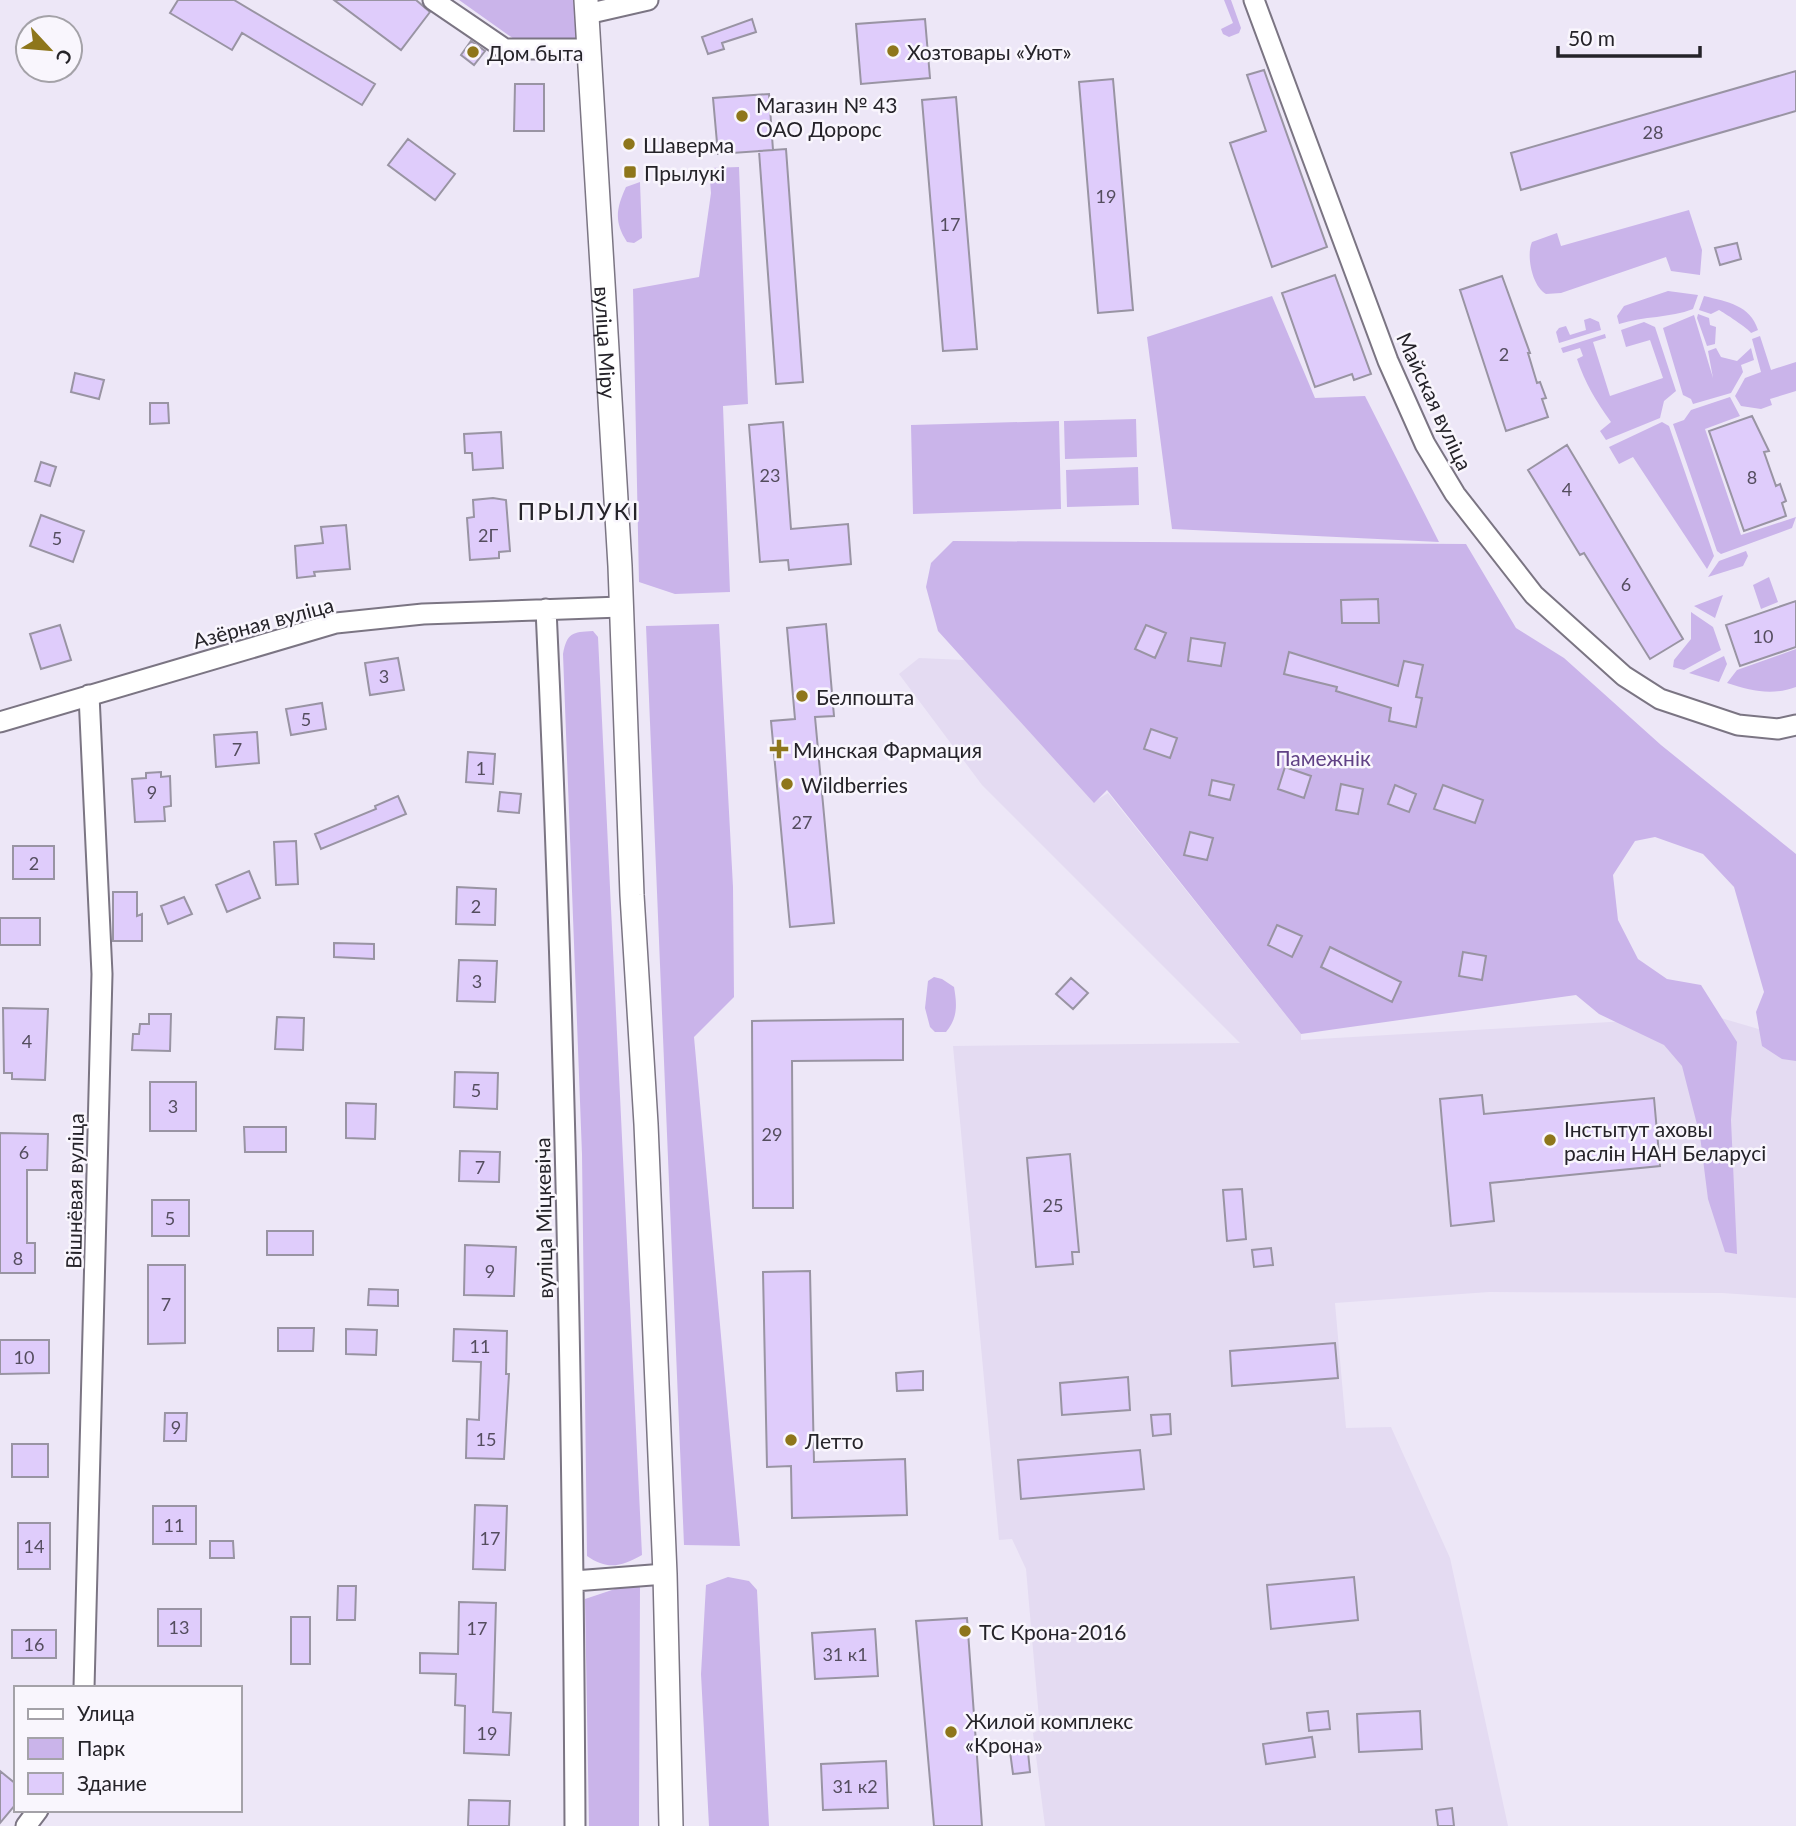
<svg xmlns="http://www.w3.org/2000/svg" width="1796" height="1826" viewBox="0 0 1796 1826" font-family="Lato,sans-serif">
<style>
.built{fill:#e4dbf2}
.green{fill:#cab4ea}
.building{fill:#dfccfb;stroke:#9994a3;stroke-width:2}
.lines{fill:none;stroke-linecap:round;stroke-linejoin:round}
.minor-casing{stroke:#7b7583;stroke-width:23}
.tertiary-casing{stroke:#7b7583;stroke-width:26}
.minor{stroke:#fff;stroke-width:19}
.tertiary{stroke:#fff;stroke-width:23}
.poi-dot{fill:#8e761b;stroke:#f9f6fd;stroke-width:2.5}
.labels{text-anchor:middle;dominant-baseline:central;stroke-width:5;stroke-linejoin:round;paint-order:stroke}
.number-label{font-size:18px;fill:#544d5e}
.poi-label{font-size:21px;fill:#252329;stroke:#f9f6fd;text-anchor:start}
.street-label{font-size:21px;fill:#252329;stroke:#f9f6fd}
.park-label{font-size:21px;fill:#604185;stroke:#f9f6fd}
.quarter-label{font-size:24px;letter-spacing:2px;fill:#252329;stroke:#f9f6fd}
</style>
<rect width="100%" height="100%" fill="#ede7f7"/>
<!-- built -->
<path class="built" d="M919,658L965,660L1094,802L1108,793L1301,1034V1040L1714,1016L1796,1040V1298L1722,1293L1489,1292L1335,1303L1346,1428L1391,1427L1450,1558L1508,1826H1045L1033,1733L1040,1730L1026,1569L1012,1539L999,1540L953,1046L1240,1043L982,785L899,674Z"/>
<!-- green -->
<path class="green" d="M459,0H580L584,58L542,59Z
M1224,0H1231L1241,28L1239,33L1229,37L1223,34L1221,29L1233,23Z
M739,167L748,404L723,406L730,592L675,594L639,582L633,289L699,277L711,193L709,168Z
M640,182L642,238L634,243L627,242C614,222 616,209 626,187Z
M1689,210L1702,250L1700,275L1671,271L1666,257L1561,293L1546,294C1532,286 1526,255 1532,242L1557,233L1561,246Z
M1668,291L1698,295L1693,309C1670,318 1644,316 1619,324L1617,316L1624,306Z
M1272,296L1315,398L1365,396L1439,542L1172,529L1147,337Z
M1704,296C1728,302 1750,305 1758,330L1751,333C1749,329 1723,312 1719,310L1711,314L1699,310Z
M1698,314L1709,318L1710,325L1716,327L1715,344L1707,346L1697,318Z
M1694,315L1713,378L1708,351L1716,348L1721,357L1737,361L1751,348L1754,360L1741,365L1743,372L1731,393L1693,404L1691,399L1683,395L1663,328Z
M1590,318L1599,322L1601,330L1559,343L1556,332L1559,328L1566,326L1570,335L1586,330L1584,320Z
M1644,322L1655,327L1676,391L1664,401L1660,418L1606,440L1600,431L1611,422C1596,401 1585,383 1577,359L1583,356L1580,348L1563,353L1561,348L1605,334L1606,338L1593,342L1610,396L1663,378L1650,340L1626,347L1621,330Z
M1760,336L1771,370L1796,362V391L1770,399L1772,405L1761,409L1741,406L1735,396L1745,378L1761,372L1752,339Z
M1730,397L1740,416L1705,429L1741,535L1796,517L1792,528L1721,554L1717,551L1673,424L1684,420L1691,410Z
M1136,419L1137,457L1065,459L1064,421Z
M1059,421L1061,509L913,514L911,425Z
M1662,422L1669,426L1714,556L1707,569L1633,457L1619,464L1609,447Z
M1138,467L1139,505L1067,507L1066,470Z
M953,541L1466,544L1516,628L1564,658L1661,745L1796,854V1061L1782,1059L1762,1046L1756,1012L1764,992L1734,887L1703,854L1655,837L1635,841L1613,875L1618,920L1638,959L1667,979L1701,985L1737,1042L1731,1120L1737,1254L1725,1252L1708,1199L1700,1136L1682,1066L1664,1045L1599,1014L1576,995L1301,1034L1107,790L1094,803L938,631L926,587L931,563Z
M1746,551L1748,556L1743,566L1708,577L1719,561Z
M1769,577L1778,602L1761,609L1753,585Z
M1723,595L1715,618L1694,606Z
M1691,612L1713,627L1721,650L1684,670L1673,667L1674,660L1691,639Z
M719,624L733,887L734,997L694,1037L740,1546L684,1545L646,626Z
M593,631L598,637L642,1555C621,1567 607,1570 587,1556L582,1154L563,654C567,633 572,632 593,631Z
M1796,649V687C1771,696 1752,691 1727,683L1737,670Z
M1724,656L1727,664L1719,682L1689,673Z
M934,977L942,979L954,987C957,1004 958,1018 946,1032H935L930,1027L925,1008L928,981Z
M728,1577L749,1581L757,1590L769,1826H709L701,1674L706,1585Z
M627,1585L640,1587L639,1826H589L585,1599Z"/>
<!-- building -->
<path class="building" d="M178,0H234L375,84L362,105L242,33L232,50L170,13Z
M334,0H416L430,12L401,50Z
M752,19L756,32L722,43L724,49L708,54L702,37Z
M925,19L930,78L861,84L856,24Z
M471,41L485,51L474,65L461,55Z
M1264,70L1327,247L1272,267L1230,143L1266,131L1247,75Z
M1796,71V111L1521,190L1511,153Z
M1113,79L1133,310L1098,313L1079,82Z
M515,84H544V131H514Z
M769,94L773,150L718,154L713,98Z
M956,97L977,349L943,351L922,100Z
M408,139L455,174L435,200L388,165Z
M786,149L803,382L776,384L759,151Z
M1737,243L1741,259L1720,265L1715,248Z
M1335,275L1371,374L1354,380L1352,374L1315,387L1282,293Z
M1502,276L1530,353H1528L1537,383L1540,382L1546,398L1542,399L1548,417L1506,431L1460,290Z
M75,373L104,380L99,399L71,392Z
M150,403H168L169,423L150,424Z
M1752,416L1769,451L1764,452L1776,486L1780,484L1786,501L1782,503L1786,516L1744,531L1709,431Z
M783,422L791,529L848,524L851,564L789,570L788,560L760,562L749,425Z
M501,432L503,468L473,470L472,453H465L464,434Z
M1567,445L1683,639L1650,659L1584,553L1580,555L1528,470Z
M41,462L56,467L50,486L35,481Z
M493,498L506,500L510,551L499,552V558L470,560L467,518L474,517L473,500Z
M41,515L84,531L73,562L30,546Z
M346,525L350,569L314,572L315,576L297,578L295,546L323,543L321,527Z
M1378,599L1379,623H1342L1341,600Z
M1796,601V647L1740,666L1726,625Z
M826,624L834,716L815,717L834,923L790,927L771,721L795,719L787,628Z
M60,625L71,660L41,669L30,634Z
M1146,625L1166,633L1155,658L1135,649Z
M1191,638L1225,643L1221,666L1188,661Z
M1289,652L1398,686L1404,661L1423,665L1416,697L1422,698L1416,727L1389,721L1391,708L1336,691L1337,687L1284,674Z
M398,658L404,690L370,695L365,663Z
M322,703L326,729L291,735L286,709Z
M1151,729L1177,738L1170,758L1144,749Z
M257,732L259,763L216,767L214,735Z
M468,752L495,754L493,784L466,782Z
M1285,767L1311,776L1304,798L1278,789Z
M161,772V777L170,776L171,806L164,807L165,821L135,822L132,779L146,778V773Z
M1212,780L1234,785L1230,800L1209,795Z
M1341,784L1363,789L1358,814L1336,810Z
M1395,785L1416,794L1409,812L1388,804Z
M1443,785L1483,800L1475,823L1434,809Z
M500,792L521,794L519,813L498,811Z
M398,796L406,814L321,849L315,834L376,809L375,806Z
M1190,832L1213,838L1207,860L1184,855Z
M296,841L298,884L276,885L274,842Z
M13,846H54V879H13Z
M249,871L260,898L227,912L216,885Z
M457,887L496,889L495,925L456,924Z
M113,892H137V916L142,914V941H113Z
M184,897L192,914L168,924L161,906Z
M0,918H40V945H0Z
M1277,925L1302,936L1292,957L1268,945Z
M334,943L374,944V959L334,957Z
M1330,947L1401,982L1392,1002L1321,967Z
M1463,952L1486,956L1482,980L1459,976Z
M459,960L497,961L495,1002L457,1001Z
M1071,978L1088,993L1073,1009L1056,994Z
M3,1008L48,1009L45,1080L12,1079V1073H4Z
M149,1014H171L170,1051L132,1050L133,1034H139L140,1024H149Z
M277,1017L304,1018L303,1050L275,1049Z
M903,1019V1060L792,1061L793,1208H753L752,1021Z
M455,1072L498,1073L497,1109L454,1107Z
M150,1082H196V1131H150Z
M1482,1095L1484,1114L1654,1098L1660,1166L1490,1183L1494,1221L1451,1226L1440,1099Z
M346,1103L376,1104L375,1139L346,1138Z
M244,1127H286V1152H245Z
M0,1133L48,1134L47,1170H27V1243H35V1273H0Z
M460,1151L500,1152L499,1182L459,1181Z
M1070,1154L1079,1252H1072L1073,1264L1036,1267L1027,1158Z
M1242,1189L1246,1239L1227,1241L1223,1190Z
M152,1200H189V1236H152Z
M267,1231H313V1255H267Z
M465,1245L516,1247L514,1296L464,1295Z
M1271,1248L1273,1265L1254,1267L1252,1250Z
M148,1265H185V1343L148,1344Z
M810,1271L814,1462L905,1459L907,1515L792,1518L791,1466L767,1467L763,1272Z
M369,1289L398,1290V1306L368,1305Z
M278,1328H314L313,1351H278Z
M346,1329L377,1330L376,1355L346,1354Z
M454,1329L507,1331L506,1374H509L504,1459L466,1458L467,1419L479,1420L481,1362L453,1361Z
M0,1340H49V1373L0,1374Z
M1335,1343L1338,1378L1232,1386L1230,1351Z
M923,1371V1390L897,1391L896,1373Z
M1128,1377L1130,1410L1062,1415L1060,1383Z
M165,1413H187L186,1441H164Z
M1170,1414L1171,1434L1153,1436L1151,1415Z
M12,1444H48V1477H12Z
M1140,1450L1144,1489L1021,1499L1018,1460Z
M475,1505L507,1506L505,1570L473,1569Z
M153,1506H196V1544H153Z
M18,1523H50V1569H18Z
M210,1541H233L234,1558H210Z
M1354,1577L1358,1620L1271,1629L1267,1585Z
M338,1586H356L355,1620H337Z
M459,1602L496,1603L493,1712L511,1713L509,1755L464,1753L465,1706L455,1705L456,1674L420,1673V1653L458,1654Z
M158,1609H201V1646H158Z
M291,1617H310V1664H291Z
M967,1618L982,1826H934L916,1621Z
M875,1629L878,1676L815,1679L812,1633Z
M12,1630H56V1658H12Z
M1328,1711L1330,1729L1309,1731L1307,1713Z
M1420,1711L1422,1749L1359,1752L1357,1714Z
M1312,1737L1315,1757L1266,1764L1263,1744Z
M1027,1742L1030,1772L1013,1774L1009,1744Z
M886,1761L888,1808L823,1810L821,1764Z
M0,1771L16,1784V1804L0,1823Z
M469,1800L510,1801L509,1826H468Z
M1452,1808L1454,1826H1438L1436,1810Z"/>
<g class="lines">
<defs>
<path id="minor" d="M433,0L505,49H589
M1254,0L1388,361L1425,444L1455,494L1534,595L1624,676L1660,699L1738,725L1778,729L1796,725
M587,14L648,0
M546,609C565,1014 573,1420 575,1826
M0,722L336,623L423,614L621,607
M574,1581L665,1574
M84,1688L102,974L89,695
M26,1826L38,1810"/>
<g id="tertiary">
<path id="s1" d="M586,0L620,566L632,895L646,1124L665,1574L671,1826"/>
</g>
</defs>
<!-- minor casing -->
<use href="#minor" class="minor-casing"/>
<!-- tertiary casing -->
<use href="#tertiary" class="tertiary-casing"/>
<!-- minor -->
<use href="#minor" class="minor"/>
<!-- tertiary -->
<use href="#tertiary" class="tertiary"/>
</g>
<!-- markers -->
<g class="poi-dot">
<circle cx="893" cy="51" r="7"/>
<circle cx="473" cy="52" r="7"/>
<circle cx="742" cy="116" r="7"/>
<circle cx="629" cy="144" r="7"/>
<rect x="623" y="165" width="14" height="14" rx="3.5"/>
<circle cx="802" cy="696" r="7"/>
<path d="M775.5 738.5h7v7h7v7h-7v7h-7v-7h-7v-7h7z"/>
<circle cx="787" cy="784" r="7"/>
<circle cx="1550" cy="1140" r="7"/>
<circle cx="791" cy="1440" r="7"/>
<circle cx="965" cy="1631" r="7"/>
<circle cx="951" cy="1732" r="7"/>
</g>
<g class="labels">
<!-- number labels -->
<g class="number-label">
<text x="1653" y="132">28</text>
<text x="1106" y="196">19</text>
<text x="950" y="224">17</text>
<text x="1504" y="354">2</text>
<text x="770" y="475">23</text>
<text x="1752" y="477">8</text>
<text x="1567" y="489">4</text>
<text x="488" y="535">2Г</text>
<text x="57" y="538">5</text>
<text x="1626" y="584">6</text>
<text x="1763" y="636">10</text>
<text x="384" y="676">3</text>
<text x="306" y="719">5</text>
<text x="237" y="749">7</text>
<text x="481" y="768">1</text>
<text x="152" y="792">9</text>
<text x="802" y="822">27</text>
<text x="34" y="863">2</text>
<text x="476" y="906">2</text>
<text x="477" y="981">3</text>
<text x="27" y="1041">4</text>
<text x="476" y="1090">5</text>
<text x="173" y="1106">3</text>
<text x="772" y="1134">29</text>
<text x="24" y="1152">6</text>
<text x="480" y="1167">7</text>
<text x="1053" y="1205">25</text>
<text x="170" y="1218">5</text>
<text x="18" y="1258">8</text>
<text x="490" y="1271">9</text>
<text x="166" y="1304">7</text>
<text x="480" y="1346">11</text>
<text x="24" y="1357">10</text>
<text x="176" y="1427">9</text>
<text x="486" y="1439">15</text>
<text x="174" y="1525">11</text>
<text x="490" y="1538">17</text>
<text x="34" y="1546">14</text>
<text x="179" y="1627">13</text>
<text x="477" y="1628">17</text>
<text x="34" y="1644">16</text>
<text x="845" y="1654">31 к1</text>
<text x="487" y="1733">19</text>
<text x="855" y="1786">31 к2</text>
</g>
<!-- poi labels -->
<g class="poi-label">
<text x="907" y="51">Хозтовары «Уют»</text>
<text x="487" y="52">Дом быта</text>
<text x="756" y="104">Магазин № 43<tspan x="756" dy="24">ОАО Дорорс</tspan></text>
<text x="643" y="144">Шаверма</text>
<text x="644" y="172">Прылукі</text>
<text x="816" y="696">Белпошта</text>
<text x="793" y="749">Минская Фармация</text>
<text x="801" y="784">Wildberries</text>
<text x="1564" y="1128">Інстытут аховы<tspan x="1564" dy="24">раслін НАН Беларусі</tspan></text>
<text x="805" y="1440">Летто</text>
<text x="979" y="1631">ТС Крона-2016</text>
<text x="965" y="1720">Жилой комплекс<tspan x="965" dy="24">«Крона»</tspan></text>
</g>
<!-- street labels -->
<g class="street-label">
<text stroke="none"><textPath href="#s1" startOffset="343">вуліца Міру</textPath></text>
<text transform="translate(1435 401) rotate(65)">Майская вуліца</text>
<text transform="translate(263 622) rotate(-15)">Азёрная вуліца</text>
<text transform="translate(74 1191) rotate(-89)">Вішнёвая вуліца</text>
<text transform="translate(543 1218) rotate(-91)">вуліца Міцкевіча</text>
</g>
<!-- park labels -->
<g class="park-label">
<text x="1323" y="757">Памежнік</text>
</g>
<!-- quarter labels -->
<g class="quarter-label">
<text x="579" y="510">ПРЫЛУКІ</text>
</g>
</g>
<!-- legend -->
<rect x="14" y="1686" width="228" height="126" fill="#f9f6fd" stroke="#a4a2a8" stroke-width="2"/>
<rect x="28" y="1709" width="35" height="10" fill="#ffffff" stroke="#a4a2a8" stroke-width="2"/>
<text x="77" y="1721" font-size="21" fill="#252329">Улица</text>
<rect x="28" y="1738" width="35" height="21" fill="#cab4ea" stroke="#a4a2a8" stroke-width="2"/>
<text x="77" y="1756" font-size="21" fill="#252329">Парк</text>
<rect x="28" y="1773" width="35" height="21" fill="#dfccfb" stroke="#a4a2a8" stroke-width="2"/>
<text x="77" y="1791" font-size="21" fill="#252329">Здание</text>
<!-- north arrow -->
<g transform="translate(49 49) rotate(116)"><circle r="33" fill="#f9f6fd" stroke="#a4a2a8" stroke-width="2"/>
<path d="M0-5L12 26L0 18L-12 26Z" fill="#8e761b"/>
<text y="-10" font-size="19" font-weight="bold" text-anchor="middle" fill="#252329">С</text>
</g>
<!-- scale -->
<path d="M1558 46v10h142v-10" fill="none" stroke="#252329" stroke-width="3.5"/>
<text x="1568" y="46" font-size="21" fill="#252329" stroke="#f9f6fd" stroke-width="5" paint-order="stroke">50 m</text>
</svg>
